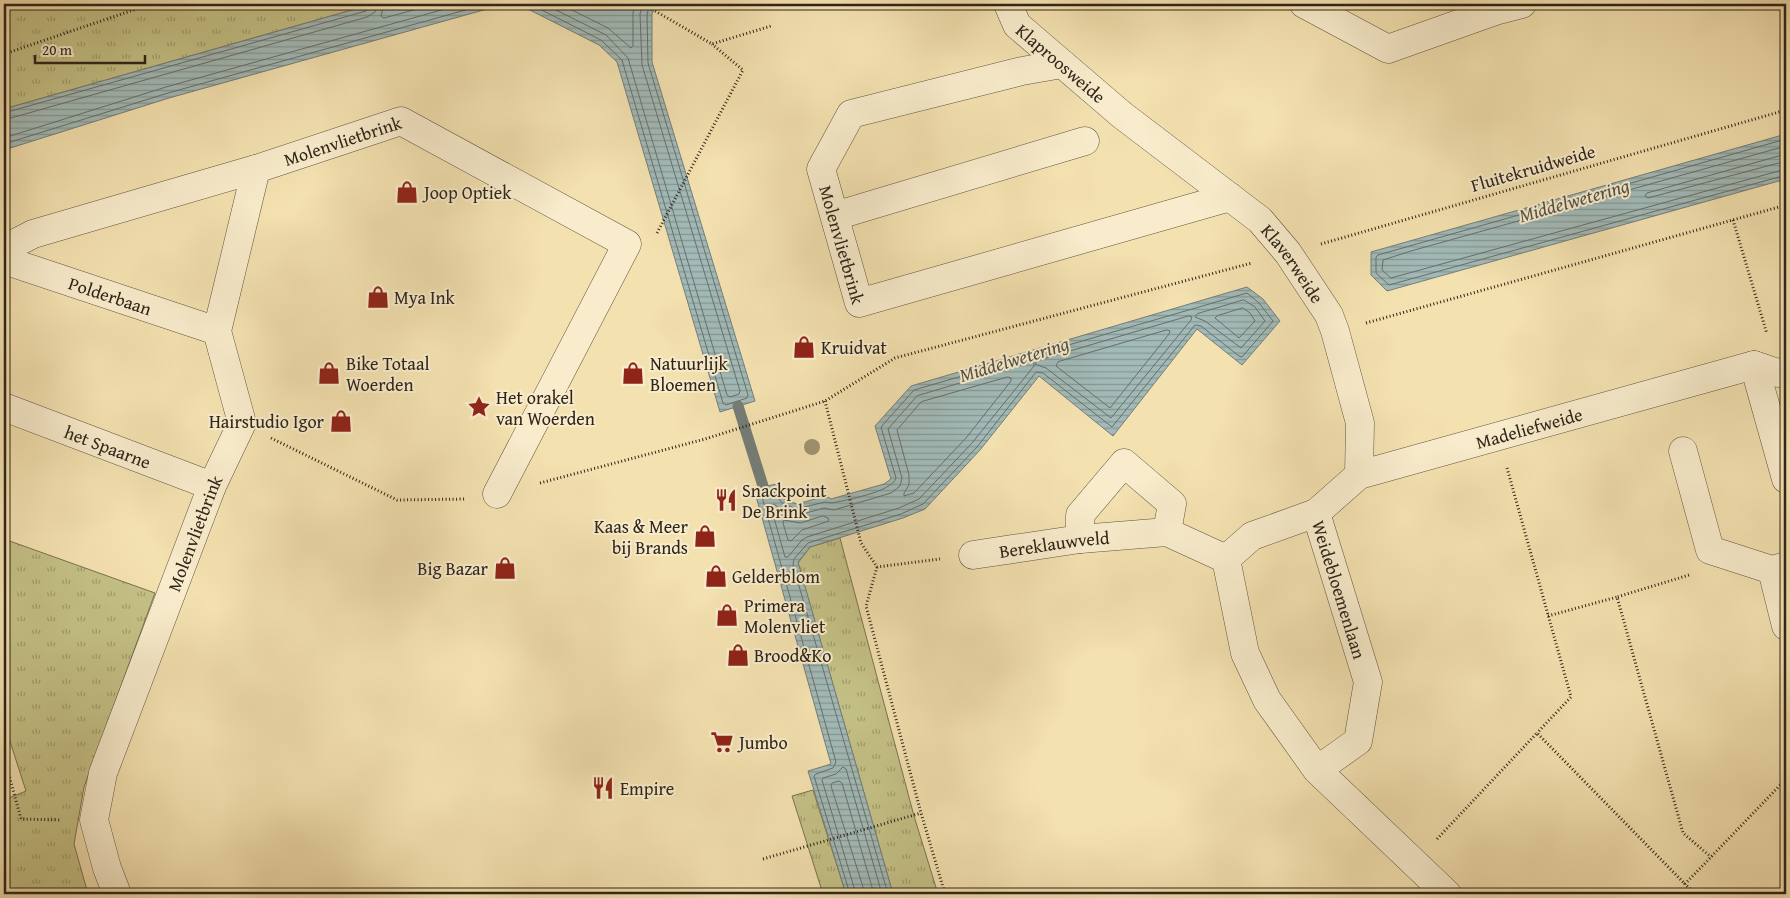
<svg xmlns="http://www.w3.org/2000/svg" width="1790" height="898" viewBox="0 0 1790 898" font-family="'Gentium Book Plus',serif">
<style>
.grass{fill:url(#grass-tufts);stroke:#797250}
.water{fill:url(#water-rules);stroke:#747e78}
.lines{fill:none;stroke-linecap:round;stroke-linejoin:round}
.shore{stroke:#686f68;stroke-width:1}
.stream{stroke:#747e78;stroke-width:11}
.minor-casing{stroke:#60533f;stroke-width:29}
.path{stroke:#2e2419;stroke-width:3;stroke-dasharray:1 2.5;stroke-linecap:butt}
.minor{stroke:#f8eccc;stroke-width:28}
.tree{fill:#a0936f}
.labels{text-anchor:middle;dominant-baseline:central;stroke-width:4;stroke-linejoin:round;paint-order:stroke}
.street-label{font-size:18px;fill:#2e2419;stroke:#f8eccc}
.poi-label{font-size:18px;fill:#2e2419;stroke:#f8eccc;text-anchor:start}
.water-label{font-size:19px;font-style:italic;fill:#515149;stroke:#f8eccc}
</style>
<defs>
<pattern id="grass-tufts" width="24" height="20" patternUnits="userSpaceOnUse" patternTransform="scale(1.25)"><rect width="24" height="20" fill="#c4c186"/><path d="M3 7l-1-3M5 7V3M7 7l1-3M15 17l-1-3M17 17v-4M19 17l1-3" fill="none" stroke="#a09d6d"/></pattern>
<pattern id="water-rules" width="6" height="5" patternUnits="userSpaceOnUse" patternTransform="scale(1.25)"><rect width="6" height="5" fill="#a2bab8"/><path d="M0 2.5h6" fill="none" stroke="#849795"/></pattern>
</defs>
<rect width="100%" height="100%" fill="#f4e1b0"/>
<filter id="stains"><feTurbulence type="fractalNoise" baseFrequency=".004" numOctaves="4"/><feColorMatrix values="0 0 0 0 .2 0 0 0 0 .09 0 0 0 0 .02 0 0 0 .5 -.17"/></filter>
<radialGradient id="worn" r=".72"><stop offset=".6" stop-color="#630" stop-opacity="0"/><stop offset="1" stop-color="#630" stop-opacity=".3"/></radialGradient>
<!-- grass -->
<path class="grass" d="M4,4H373L4,109Z
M840,538L914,816L938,894H893L798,563L810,547Z
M4,539L155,593L84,787L74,844L88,894H4V800L26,791L4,723Z
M813,790L846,894H823L792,796Z"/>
<!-- water -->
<path class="water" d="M373,4H505L169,98L4,150V109Z
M518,4H656L652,14V62L755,401L720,412L617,62L599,45Z
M1786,134V179L1387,291L1371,275V252Z
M1247,287L1263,299L1280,321L1242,365L1197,329L1113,436L1039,376L980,450L925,509L903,518L810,547L798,562L893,894H846L808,771L831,764L754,489L776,484L784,499L797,504L826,496L831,499L884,484L891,479L875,426L911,386Z"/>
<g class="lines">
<!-- shore -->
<path class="shore" d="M384,4L381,16L384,18L436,4
M530,4L601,40L622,60L723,403L726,405L747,398L748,395L648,63L647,14L650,4
M544,4L606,35L628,58L727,395L730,397L739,394L740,391L642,65L640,14L643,4
M560,4L608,28L631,48L633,46V13L635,4
M4,113L366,11L369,8L370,4
M4,120L367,17L375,12L376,4
M4,138L166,87L463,4
M1786,139L1378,255L1376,257V273L1389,285L1786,175
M4,144L168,93L487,4
M1786,146L1411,251L1383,260L1382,270L1391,278L1786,169
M1786,154L1647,193L1645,196L1648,198L1786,161
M1244,300L1255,307L1265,321L1241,348L1205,321L1195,317L1197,314Z
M1243,308L1250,313L1255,321L1239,338L1215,318L1217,316Z
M1189,316L1192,317L1191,320L1111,418L1046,368L1035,364L1037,361Z
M1167,330L1170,331L1169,334L1110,408L1056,366L1058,362Z
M1031,362L1034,363V366L972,443L919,499L899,508L807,537L802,540L788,557H785L771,507V505L774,504L780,509L799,515L824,508L834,510L891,493L900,486L902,478L888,429L917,396Z
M1008,377L1011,378V381L966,438L914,493L904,496V493L909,485V475L897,430L921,402Z
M823,516L828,518L829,521L802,530L791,541L788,540L783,523L784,520L800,523Z
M850,894L814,776L816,774L833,768L836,762L761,493L773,490L781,502L796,509L825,502L832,503C846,500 892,492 896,478L881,427L914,390L1247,293L1259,303L1273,321L1242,357L1239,356L1201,326L1195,325L1112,427L1043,373L1036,372L977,447L923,504L901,514L808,543L794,559L793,565L888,894
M856,894L822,780L823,778L836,774L843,767L846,769L882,894
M864,894L863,887L831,786L832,783L839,781L842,783L874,894"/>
<!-- stream -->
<path class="stream" d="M738,406L763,486"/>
<defs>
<g id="minor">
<path id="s1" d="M1008,4L1017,25L1122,115L1260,220L1288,253L1329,315L1335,331L1360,423L1359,475"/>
<path d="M1304,4L1388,49L1495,11L1522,4"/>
<path id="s2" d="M1062,64L1022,71L851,114L821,169L859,303L1230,197"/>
<path d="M835,216L1085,141"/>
<path id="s3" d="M4,249L33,234L256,169L401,121L627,244L497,494"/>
<path id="s4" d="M4,260L217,331"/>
<path d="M1754,365L1786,479"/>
<path id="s5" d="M4,407L212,486"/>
<path d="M1683,451L1710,550L1772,570L1786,566"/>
<path id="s6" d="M1316,513L1368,682L1358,741L1317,770"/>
<path d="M1080,539V515L1124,463L1172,504L1167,532"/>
<path id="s7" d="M973,555L1080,539L1167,532L1226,559"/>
<path d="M1772,570L1786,626"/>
<path id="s8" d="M117,894L107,868L94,820L103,773L212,486L242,423L217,331L256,169"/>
<path id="s9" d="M1447,894L1317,770L1267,700L1245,653L1226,559L1252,536L1316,513L1359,475L1754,365L1778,373L1786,371"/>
</g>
</defs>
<!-- minor casing -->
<use href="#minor" class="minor-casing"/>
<!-- path -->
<path class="path" d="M150,4L148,5L155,4
M643,4L712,44L771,26
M4,54L148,5
M1733,220L1767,334
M657,233L743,70L712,44
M1321,244L1786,110
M1366,323L1786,205
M825,401L861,543L877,567L940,559
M271,438L397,500L466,499
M1507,468L1571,697L1537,733
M540,483L705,439L825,401L895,358L1252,263
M877,567L866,606L921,813L945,894
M1689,575L1617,597L1683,833L1711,857
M1548,616L1617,597
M4,757L21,819L61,820
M1437,839L1537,733L1685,884
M763,859L921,813
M1695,894L1685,884L1786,779"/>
<!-- minor -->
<use href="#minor" class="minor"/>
</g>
<!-- trees -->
<circle class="tree" cx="812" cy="447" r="8"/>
<!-- icons -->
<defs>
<symbol id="shop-bare" viewBox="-9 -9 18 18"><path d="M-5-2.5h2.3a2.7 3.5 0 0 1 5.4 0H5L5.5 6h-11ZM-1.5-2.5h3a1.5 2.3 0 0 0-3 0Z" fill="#8f2418" stroke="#f8eccc" stroke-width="2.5" paint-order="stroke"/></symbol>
<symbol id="sight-bare" viewBox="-9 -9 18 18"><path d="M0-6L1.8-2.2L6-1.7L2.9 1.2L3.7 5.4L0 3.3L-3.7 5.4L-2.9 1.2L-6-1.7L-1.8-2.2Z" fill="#8f2418" stroke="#f8eccc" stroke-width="2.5" paint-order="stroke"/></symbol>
<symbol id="restaurant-bare" viewBox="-9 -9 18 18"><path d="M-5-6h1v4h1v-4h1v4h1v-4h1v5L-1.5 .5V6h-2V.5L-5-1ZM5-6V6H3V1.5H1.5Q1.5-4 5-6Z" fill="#8f2418" stroke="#f8eccc" stroke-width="2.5" paint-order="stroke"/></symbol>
<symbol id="supermarket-bare" viewBox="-9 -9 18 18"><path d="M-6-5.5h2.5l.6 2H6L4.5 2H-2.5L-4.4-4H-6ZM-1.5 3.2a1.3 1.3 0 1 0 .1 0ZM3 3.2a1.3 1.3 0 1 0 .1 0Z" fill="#8f2418" stroke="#f8eccc" stroke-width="2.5" paint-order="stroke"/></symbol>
</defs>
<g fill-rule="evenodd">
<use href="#shop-bare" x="391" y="176" width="32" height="32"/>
<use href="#shop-bare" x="362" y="281" width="32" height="32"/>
<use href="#shop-bare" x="788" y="331" width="32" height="32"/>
<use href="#shop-bare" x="313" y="357" width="32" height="32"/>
<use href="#shop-bare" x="617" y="357" width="32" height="32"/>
<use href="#sight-bare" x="463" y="391" width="32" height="32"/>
<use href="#shop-bare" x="325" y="405" width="32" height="32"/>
<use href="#restaurant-bare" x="710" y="484" width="32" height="32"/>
<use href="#shop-bare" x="689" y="520" width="32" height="32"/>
<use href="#shop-bare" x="489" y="552" width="32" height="32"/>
<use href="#shop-bare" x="700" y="560" width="32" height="32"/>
<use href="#shop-bare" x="711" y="599" width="32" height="32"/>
<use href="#shop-bare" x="722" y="639" width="32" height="32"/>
<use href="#supermarket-bare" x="706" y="726" width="32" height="32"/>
<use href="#restaurant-bare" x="587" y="772" width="32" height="32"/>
</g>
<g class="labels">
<!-- street labels -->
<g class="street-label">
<text stroke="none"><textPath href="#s1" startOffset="81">Klaproosweide</textPath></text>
<text stroke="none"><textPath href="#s3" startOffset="356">Molenvlietbrink</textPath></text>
<text transform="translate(1533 168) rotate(-16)">Fluitekruidweide</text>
<text stroke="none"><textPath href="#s2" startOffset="358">Molenvlietbrink</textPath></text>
<text stroke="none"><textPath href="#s1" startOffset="389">Klaverweide</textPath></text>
<text stroke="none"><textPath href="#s4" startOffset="112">Polderbaan</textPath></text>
<text stroke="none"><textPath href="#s9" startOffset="750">Madeliefweide</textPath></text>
<text stroke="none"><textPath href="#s5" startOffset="111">het Spaarne</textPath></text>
<text stroke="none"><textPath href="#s8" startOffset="382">Molenvlietbrink</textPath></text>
<text stroke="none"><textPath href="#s7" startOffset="82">Bereklauwveld</textPath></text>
<text stroke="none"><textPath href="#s6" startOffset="80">Weidebloemenlaan</textPath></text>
</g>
<!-- poi labels -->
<g class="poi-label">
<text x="424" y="192">Joop Optiek</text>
<text x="394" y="297">Mya Ink</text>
<text x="821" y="347">Kruidvat</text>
<text x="346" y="363">Bike Totaal<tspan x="346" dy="21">Woerden</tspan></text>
<text x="650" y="363">Natuurlijk<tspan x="650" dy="21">Bloemen</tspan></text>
<text x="496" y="397">Het orakel<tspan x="496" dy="21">van Woerden</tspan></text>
<text x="324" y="421" text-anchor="end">Hairstudio Igor</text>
<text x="742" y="490">Snackpoint<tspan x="742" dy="21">De Brink</tspan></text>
<text x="688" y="526" text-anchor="end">Kaas &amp; Meer<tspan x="688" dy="21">bij Brands</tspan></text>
<text x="488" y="568" text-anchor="end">Big Bazar</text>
<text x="732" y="576">Gelderblom</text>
<text x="744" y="605">Primera<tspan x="744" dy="21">Molenvliet</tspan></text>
<text x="754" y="655">Brood&amp;Ko</text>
<text x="739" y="742">Jumbo</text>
<text x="620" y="788">Empire</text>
</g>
<!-- water labels -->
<g class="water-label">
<text transform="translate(1574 200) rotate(-16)">Middelwetering</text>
<text transform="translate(1014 359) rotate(-17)">Middelwetering</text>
</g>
</g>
<!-- margin -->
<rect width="1790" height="898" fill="none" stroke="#f4e1b0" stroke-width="20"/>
<rect x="5" y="5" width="1780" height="888" fill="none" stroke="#2e2419" stroke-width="2.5"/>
<rect x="10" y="10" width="1770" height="878" fill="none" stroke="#2e2419"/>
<!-- scale -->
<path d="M35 55v8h110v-8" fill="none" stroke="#2e2419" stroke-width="2.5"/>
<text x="42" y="55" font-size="15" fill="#2e2419" stroke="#f8eccc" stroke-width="4" paint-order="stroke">20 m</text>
<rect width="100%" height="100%" filter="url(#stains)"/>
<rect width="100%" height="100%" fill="url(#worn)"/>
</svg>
